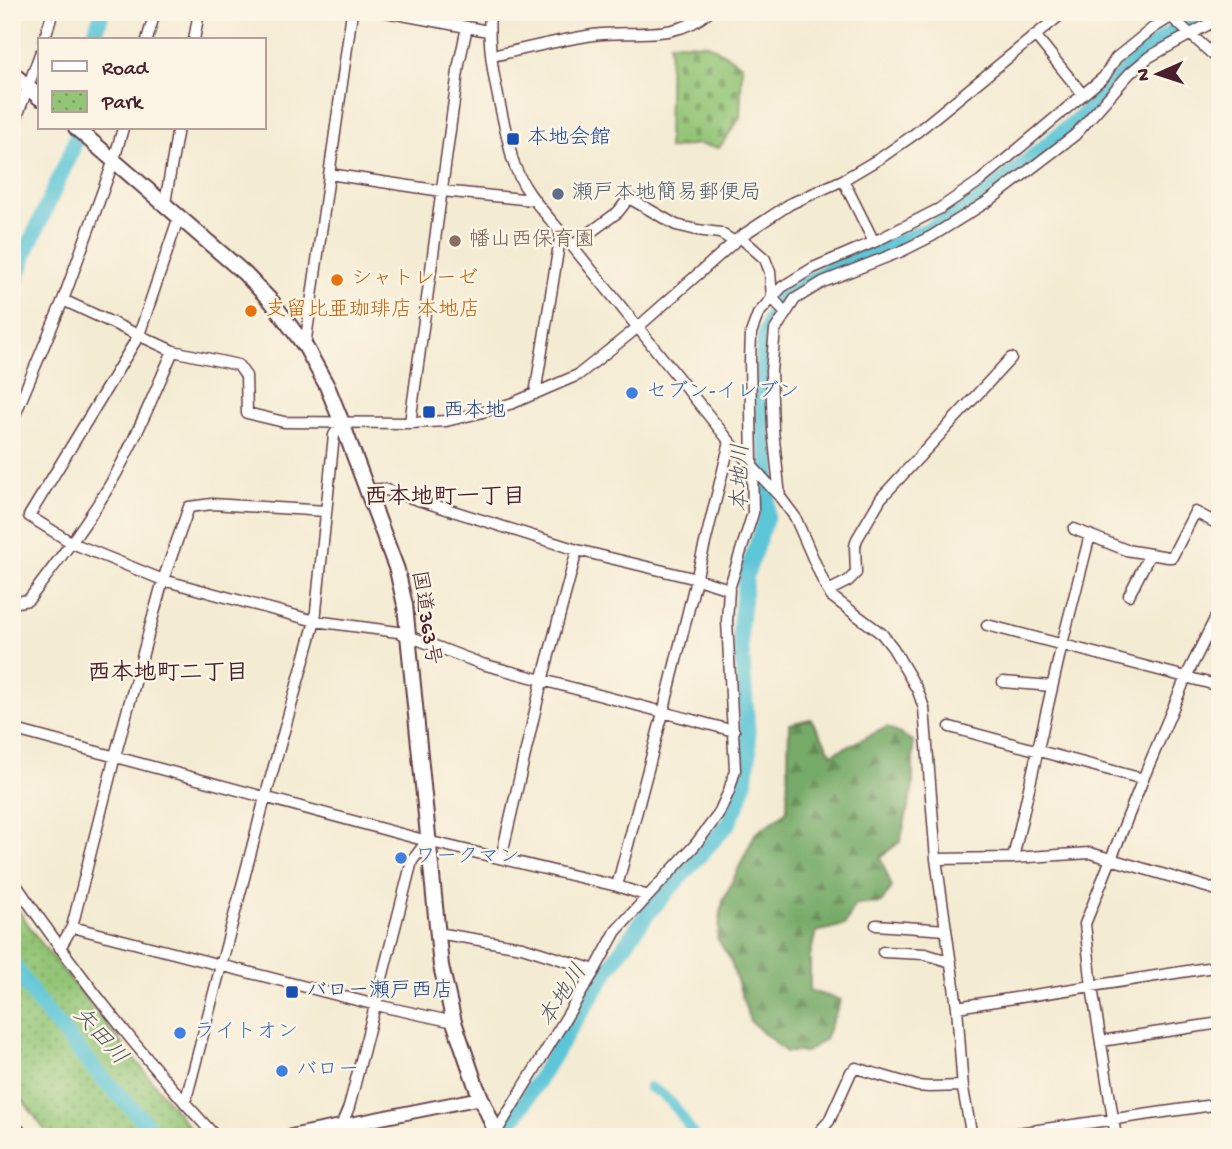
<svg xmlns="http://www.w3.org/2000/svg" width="1232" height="1149" viewBox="0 0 1232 1149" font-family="'Gochi Hand','Klee One',sans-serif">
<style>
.forest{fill:url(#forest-firs);stroke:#606449;stroke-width:2}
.cemetery{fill:url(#cemetery-stones);stroke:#6e7250;stroke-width:2}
.park{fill:url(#park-dots);stroke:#6e7250;stroke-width:2}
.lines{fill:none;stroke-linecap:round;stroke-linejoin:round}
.canal{stroke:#5cc5d7;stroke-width:10}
.river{stroke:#5cc5d7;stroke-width:16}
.minor-casing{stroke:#643e44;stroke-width:13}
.major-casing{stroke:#643e44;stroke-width:16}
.highway-casing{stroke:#643e44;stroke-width:18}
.minor{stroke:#fff;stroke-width:10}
.major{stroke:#fff;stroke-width:12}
.highway{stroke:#fff;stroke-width:14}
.transit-dot{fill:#1a4fb4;stroke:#fcf5e5;stroke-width:2.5}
.service-dot{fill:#5c6f8a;stroke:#fcf5e5;stroke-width:2.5}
.education-dot{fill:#8d6e63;stroke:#fcf5e5;stroke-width:2.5}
.food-dot{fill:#e8710a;stroke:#fcf5e5;stroke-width:2.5}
.shop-dot{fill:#3f7fe0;stroke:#fcf5e5;stroke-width:2.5}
.labels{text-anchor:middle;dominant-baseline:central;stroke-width:5;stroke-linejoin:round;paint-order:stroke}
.transit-label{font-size:21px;fill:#164399;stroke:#fcf5e5;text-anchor:start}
.service-label{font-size:21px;fill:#4e5e75;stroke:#fcf5e5;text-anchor:start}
.education-label{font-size:21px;fill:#785e54;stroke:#fcf5e5;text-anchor:start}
.food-label{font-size:21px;fill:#c56008;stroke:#fcf5e5;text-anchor:start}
.shop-label{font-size:21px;fill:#366cbe;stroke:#fcf5e5;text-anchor:start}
.street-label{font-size:21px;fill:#4a1f2b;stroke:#fcf5e5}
.water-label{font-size:23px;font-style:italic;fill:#505967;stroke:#fcf5e5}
.neighbourhood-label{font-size:23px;font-weight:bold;fill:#4a1f2b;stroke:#fcf5e5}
</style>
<defs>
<pattern id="forest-firs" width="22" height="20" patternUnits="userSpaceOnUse" patternTransform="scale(1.75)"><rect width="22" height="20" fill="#76aa67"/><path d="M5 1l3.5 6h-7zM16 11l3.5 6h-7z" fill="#638a55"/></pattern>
<pattern id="cemetery-stones" width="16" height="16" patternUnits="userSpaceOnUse" patternTransform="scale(1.75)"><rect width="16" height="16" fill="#93c576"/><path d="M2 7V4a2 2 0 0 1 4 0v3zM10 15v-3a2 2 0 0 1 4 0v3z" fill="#7a9f61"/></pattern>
<pattern id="park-dots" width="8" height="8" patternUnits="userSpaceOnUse" patternTransform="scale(1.75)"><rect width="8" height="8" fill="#93c576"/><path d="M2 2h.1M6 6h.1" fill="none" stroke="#7a9f61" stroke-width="1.8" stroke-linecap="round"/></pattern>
</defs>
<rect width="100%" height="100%" fill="#fcf5e5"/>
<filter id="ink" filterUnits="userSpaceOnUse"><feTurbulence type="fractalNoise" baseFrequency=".0143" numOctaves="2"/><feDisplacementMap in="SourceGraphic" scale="14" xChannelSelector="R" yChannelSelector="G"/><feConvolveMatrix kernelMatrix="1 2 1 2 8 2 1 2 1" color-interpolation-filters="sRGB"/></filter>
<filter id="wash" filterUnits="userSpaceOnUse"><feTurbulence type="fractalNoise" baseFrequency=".00686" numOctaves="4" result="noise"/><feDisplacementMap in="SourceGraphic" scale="28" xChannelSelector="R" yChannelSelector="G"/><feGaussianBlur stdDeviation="1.57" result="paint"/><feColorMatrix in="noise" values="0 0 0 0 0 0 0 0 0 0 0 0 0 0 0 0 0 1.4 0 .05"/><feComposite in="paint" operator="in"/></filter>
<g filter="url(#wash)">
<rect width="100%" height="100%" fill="#f4ebd3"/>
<!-- forest -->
<path class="forest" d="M811,719L832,754L887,727L913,741V787L900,842L880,857L892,887L881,903L855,905L845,925L816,932L810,956V991L841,1000L825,1039L806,1052H786L750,1021L730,959L717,938L723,901L755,834L787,811L789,724Z"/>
<!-- cemetery -->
<path class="cemetery" d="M670,43L708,44L742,65L740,118L719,148L697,144L668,149Z"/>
<!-- park -->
<path class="park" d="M12,900L37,938L197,1137H50L12,1086Z"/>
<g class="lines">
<!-- canal -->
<path class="canal" d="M649,1087C671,1096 683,1117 695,1137"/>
<!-- river -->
<path class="river" d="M93,40L102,12
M12,292L26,252L72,150L79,128
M12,963L41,1006L95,1070L159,1137
M501,1137L521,1108L566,1035L624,946L647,914L728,824L739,801L746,778L749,751L740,627L746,576L767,515L769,463L763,429L761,383L764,341L770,320L781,299L827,271L931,229L995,188L1080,117L1146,51L1190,19L1203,12"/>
</g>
</g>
<g filter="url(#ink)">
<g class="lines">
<defs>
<path id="minor" d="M386,12L488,31
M490,12C486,59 502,112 512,158C521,188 541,209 561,232L730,442L780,497L795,517L823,581L831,596L882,634L893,648L918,691L924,708L936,859L957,1007L963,1089L972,1137
M1168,14L1220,61
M1035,35L1083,95
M44,40L53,12
M147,40L155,12
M194,40L199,12
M492,56C525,49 559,40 593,35C631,30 679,41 708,12
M12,130L40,54
M329,174L442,191L533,200
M843,180L874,242
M165,203L178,128
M181,218L176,225L139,335L29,516L72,543L163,580L315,621L398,632L482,664L734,731
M740,237L765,259L770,272L772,297L785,313
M572,246L618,212L629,198L676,225L697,230L720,233L735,242
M63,300L173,351L238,365L246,376L247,413L284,422L410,423L446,421L479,413L513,403L578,375L637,328L740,237L790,204L843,180L882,157L912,136L1064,12
M305,346L352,12
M535,394L561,232
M12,422L63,300L114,160L123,128
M410,423L459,64L467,27
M366,490L383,489L577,550L697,579L729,589
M780,497L773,430L771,371L775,330L795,299L823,282L902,251L932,236L990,200L1075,135L1130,73L1149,57L1220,18
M1074,529L1126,550L1168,557H1172L1195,512L1220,525
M828,591L848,581L856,573L855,546L857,539L881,498L1011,358
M1129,595L1150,554
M12,603L28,600L30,598C58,561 87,523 111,483C135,441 153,396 173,351
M987,625L1220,686
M1003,682L1052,686
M950,727L1143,779
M12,729L427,841L617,886L648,896
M501,858L542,681L577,550
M1013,858L1062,644L1090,535
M936,859L1013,858L1090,853L1220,891
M12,879C74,970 141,1056 216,1137
M617,886L663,713L730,442
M876,925L946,930
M72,927L376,1005L454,1022
M437,933L522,947L595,970
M60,948L72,927L115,756L163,580L189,507L212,504L326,511
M883,952L925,954L951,962
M957,1007L1220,966
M1101,1041L1220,1023
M185,1103L265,798L315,621L334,435L342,423
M12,1122L25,1137
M341,1126L349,1107L412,861L427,841
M494,1136L595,970L616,931L695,845L718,815L729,791L735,770L727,621L729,589L753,513L750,361L751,333L758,314L782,287L813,268L874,242L939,209L980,181L1104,77L1116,58L1153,28L1179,12
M815,1137L829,1121L851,1072L856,1068L917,1086L929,1087L963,1086
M990,1137L1220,1104
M1116,1137L1092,987L1085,924L1143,779L1186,677L1220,609"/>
<path id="major" d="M286,1137L481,1098"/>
<path id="highway" d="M12,73L40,98
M76,128L244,273L272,302L305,346L327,386L342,423L397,570L405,605L441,966L454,1022L476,1086L498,1137"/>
</defs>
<!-- minor casing -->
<use href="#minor" class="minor-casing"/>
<!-- major casing -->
<use href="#major" class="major-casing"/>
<!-- highway casing -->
<use href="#highway" class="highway-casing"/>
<!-- minor -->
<use href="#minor" class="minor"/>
<!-- major -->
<use href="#major" class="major"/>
<!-- highway -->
<use href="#highway" class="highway"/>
</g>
</g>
<!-- markers -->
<g class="transit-dot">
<rect x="506" y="132" width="14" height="14" rx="3.5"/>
<rect x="422" y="405" width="14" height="14" rx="3.5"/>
<rect x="285" y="985" width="14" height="14" rx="3.5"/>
</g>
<circle class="service-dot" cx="558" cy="194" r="7"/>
<circle class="education-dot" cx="455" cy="241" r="7"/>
<g class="food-dot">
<circle cx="337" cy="280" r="7"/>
<circle cx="251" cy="311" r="7"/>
</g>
<g class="shop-dot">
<circle cx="632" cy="393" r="7"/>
<circle cx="401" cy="858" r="7"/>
<circle cx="180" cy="1033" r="7"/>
<circle cx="282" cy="1071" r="7"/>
</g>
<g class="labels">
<!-- transit labels -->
<g class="transit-label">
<text x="527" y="139">本地会館</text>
<text x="443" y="412">西本地</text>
<text x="306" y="992">バロー瀬戸西店</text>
</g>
<!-- service labels -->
<g class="service-label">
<text x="572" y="194">瀬戸本地簡易郵便局</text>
</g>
<!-- education labels -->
<g class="education-label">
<text x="469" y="241">幡山西保育園</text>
</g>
<!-- food labels -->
<g class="food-label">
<text x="351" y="280">シャトレーゼ</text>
<text x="265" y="311">支留比亜珈琲店 本地店</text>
</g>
<!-- shop labels -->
<g class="shop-label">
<text x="646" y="393">セブン-イレブン</text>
<text x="415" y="858">ワークマン</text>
<text x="194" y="1033">ライトオン</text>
<text x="296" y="1071">バロー</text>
</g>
<!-- street labels -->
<g class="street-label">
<text transform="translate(424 618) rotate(81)">国道363号</text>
</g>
<!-- water labels -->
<g class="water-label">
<text transform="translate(742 478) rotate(-89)">本地川</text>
<text transform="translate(564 996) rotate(-57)">本地川</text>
<text transform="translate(99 1037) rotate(48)">矢田川</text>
</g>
<!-- neighbourhood labels -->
<g class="neighbourhood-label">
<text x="445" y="498">西本地町一丁目</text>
<text x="168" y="674">西本地町二丁目</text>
</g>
</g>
<!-- margin -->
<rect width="1232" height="1149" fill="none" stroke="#fcf5e5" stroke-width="42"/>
<!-- legend -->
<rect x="38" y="38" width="228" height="91" fill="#fcf5e5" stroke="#b59f9b" stroke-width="2"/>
<rect x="52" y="61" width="35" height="10" fill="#ffffff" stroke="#b59f9b" stroke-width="2"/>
<text x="102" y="74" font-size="21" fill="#4a1f2b">Road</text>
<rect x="52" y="91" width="35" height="21" fill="url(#park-dots)" stroke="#b59f9b" stroke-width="2"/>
<text x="102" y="108" font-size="21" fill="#4a1f2b">Park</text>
<!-- north arrow -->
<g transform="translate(1158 74) rotate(267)" stroke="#fcf5e5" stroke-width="5" paint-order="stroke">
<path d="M0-5L12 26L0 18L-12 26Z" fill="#4a1f2b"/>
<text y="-10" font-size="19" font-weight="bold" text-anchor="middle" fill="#4a1f2b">N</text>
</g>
</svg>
